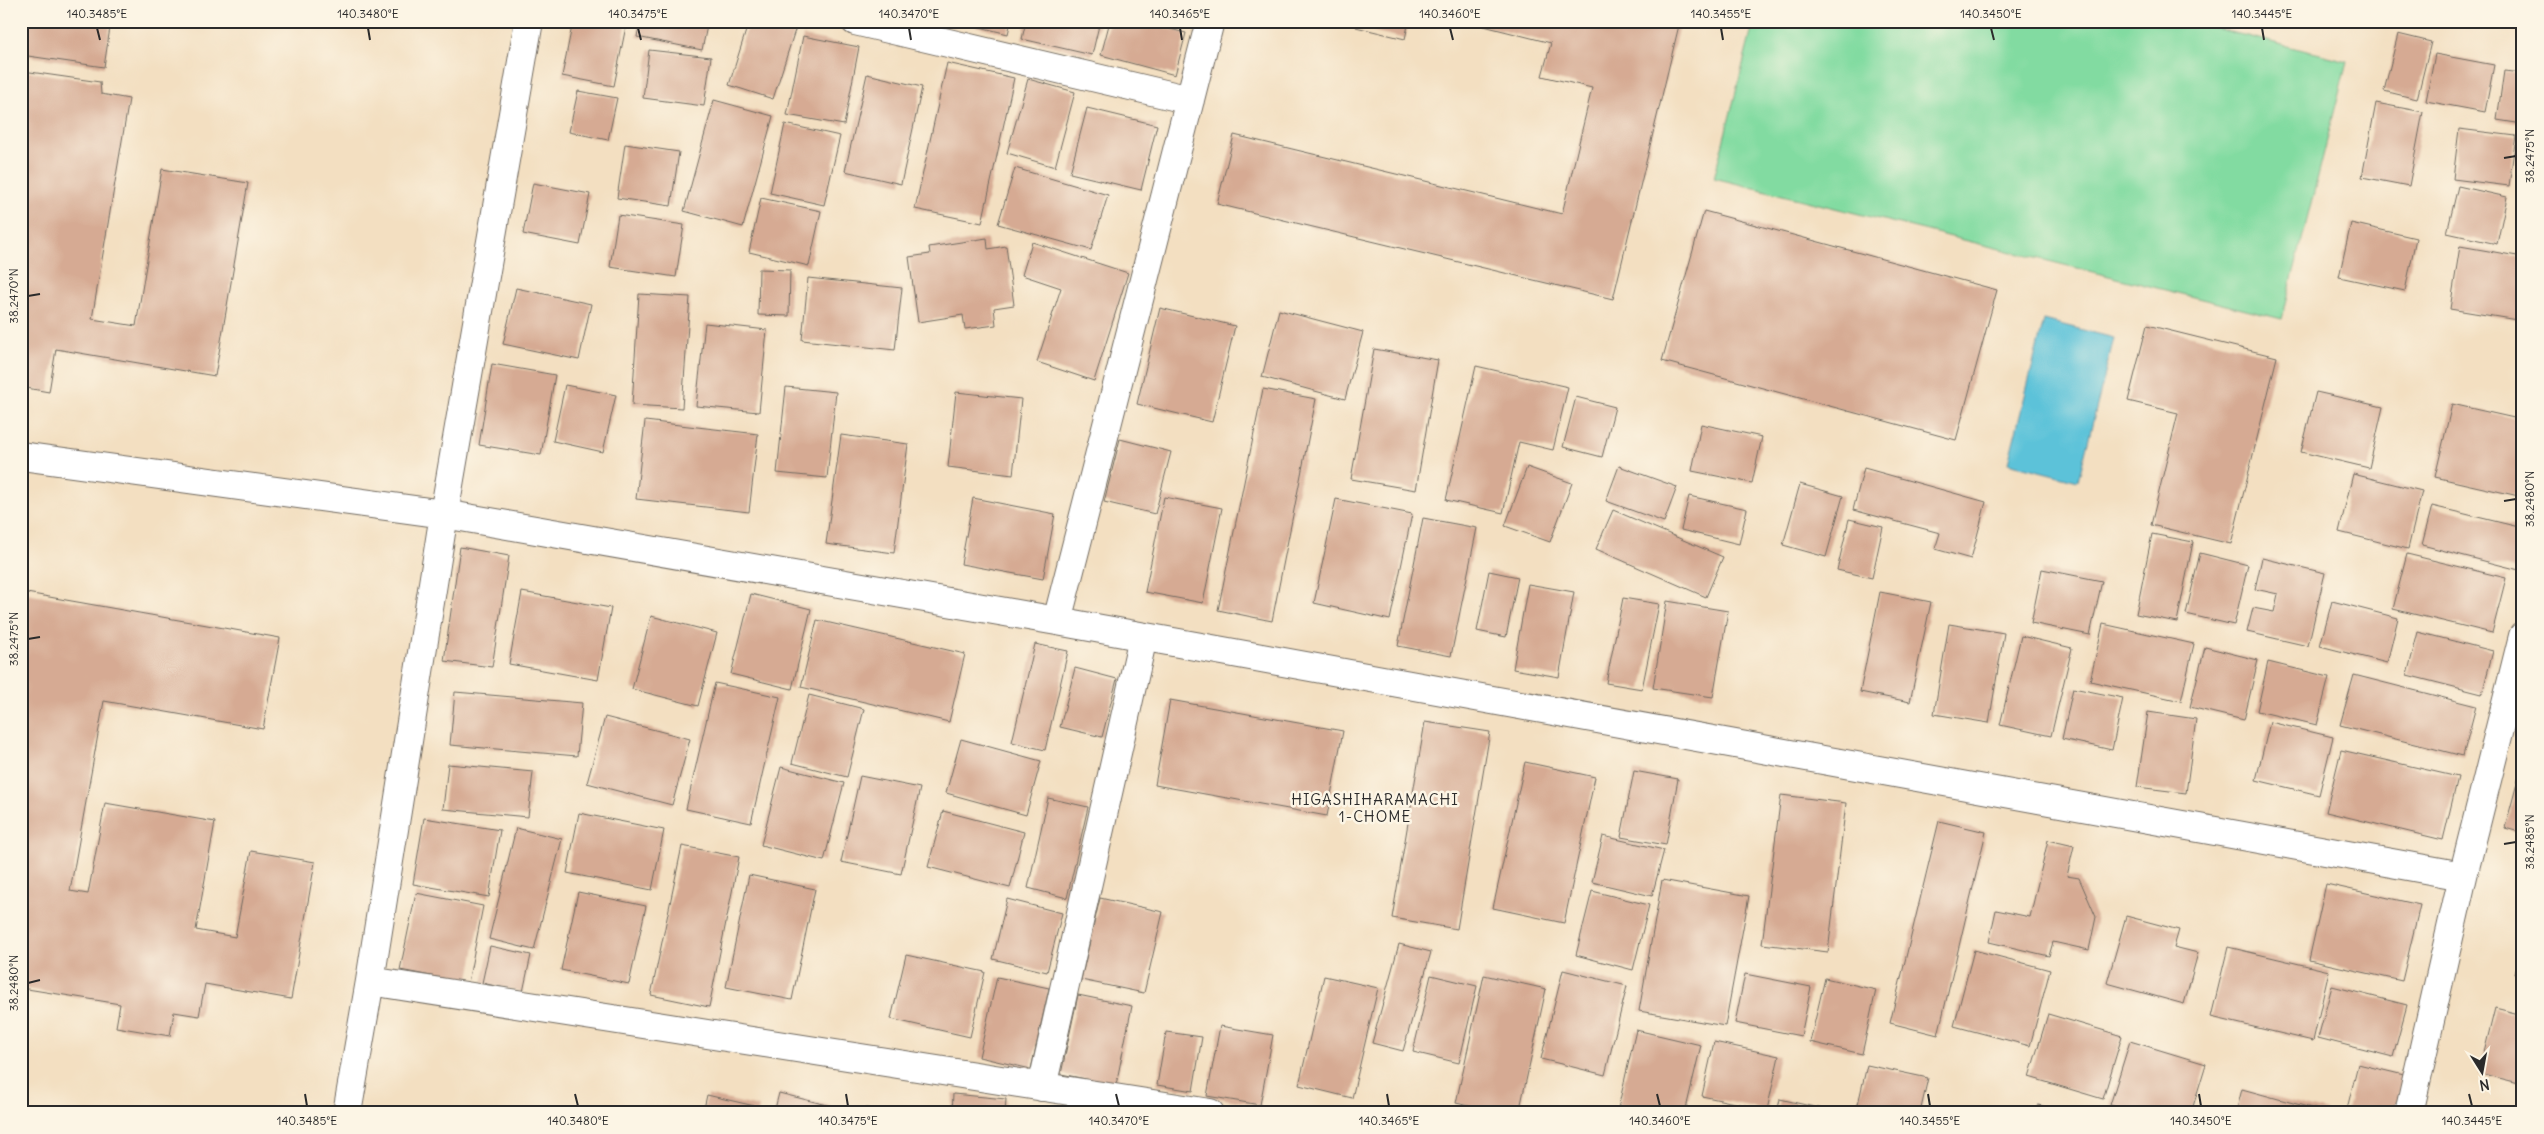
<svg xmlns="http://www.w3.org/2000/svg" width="2544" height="1134" viewBox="0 0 2544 1134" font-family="Delius,sans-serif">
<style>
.green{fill:#82dba1;stroke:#568366}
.water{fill:#5bc2d9;stroke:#437682}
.building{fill:#d6aa93}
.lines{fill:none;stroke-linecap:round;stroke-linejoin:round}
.minor-casing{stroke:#716a60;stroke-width:30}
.minor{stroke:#fff;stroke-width:28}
.ticks{fill:none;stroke:#2b2b2b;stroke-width:2}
.labels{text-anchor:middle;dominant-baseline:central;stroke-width:5;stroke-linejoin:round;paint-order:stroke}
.neighbourhood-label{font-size:15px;letter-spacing:1px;fill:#2b2b2b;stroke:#fcf5e5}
.neatline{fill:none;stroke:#2b2b2b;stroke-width:2}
.ticks-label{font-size:12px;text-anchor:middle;fill:#2b2b2b}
</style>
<rect width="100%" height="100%" fill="#fcf5e5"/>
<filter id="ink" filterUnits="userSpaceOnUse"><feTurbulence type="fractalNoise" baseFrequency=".02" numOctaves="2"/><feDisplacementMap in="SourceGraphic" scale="10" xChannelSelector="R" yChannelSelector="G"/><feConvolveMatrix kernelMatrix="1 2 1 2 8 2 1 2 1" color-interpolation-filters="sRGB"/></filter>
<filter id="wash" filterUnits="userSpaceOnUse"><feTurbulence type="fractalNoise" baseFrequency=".0096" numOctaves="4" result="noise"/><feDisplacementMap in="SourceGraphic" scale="20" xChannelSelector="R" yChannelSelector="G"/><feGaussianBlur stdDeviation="1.12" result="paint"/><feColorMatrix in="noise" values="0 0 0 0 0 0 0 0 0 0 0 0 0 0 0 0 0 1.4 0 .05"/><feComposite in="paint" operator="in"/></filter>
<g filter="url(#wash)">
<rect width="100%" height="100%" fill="#f3dfc1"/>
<!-- green -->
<path class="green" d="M1754,21H2187L2347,61L2282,319L1714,178Z"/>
<!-- water -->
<path class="water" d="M2044,320L2114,338L2078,481L2008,463Z"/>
<g id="blocks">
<!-- building -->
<path class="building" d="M21,21H111L104,67L21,55Z
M573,21H627L614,86L562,76Z
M640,21H708L702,50L637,37Z
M749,21H777L796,27L773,99L729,85Z
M956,21H1011L1008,34Z
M1026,21H1100L1092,55L1022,39Z
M1110,21H1138L1186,33L1175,75L1101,55Z
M1358,21H1409L1405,39L1356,27Z
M1464,21H1680L1613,299L1217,204L1234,135L1562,214L1592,88L1542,76L1551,43Z
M2398,34L2431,42L2417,99L2384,91Z
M803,36L859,47L844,125L787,115Z
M649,50L711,57L704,106L643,98Z
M2435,54L2494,65L2485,112L2426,101Z
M947,63L1014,78L982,223L915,209Z
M23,71L100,82L101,94L129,99L92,319L136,326L162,169L248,183L215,376L56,349L49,392L21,387Z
M2504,71L2523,73V124L2497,120Z
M867,74L922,87L901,184L845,171Z
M1028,79L1075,92L1055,167L1007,153Z
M578,91L617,98L608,140L569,132Z
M714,100L773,116L743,227L684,211Z
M2376,103L2423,112L2409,186L2362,177Z
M1087,108L1157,125L1141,190L1070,173Z
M785,124L840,136L824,205L770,193Z
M2459,129L2516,136L2509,186L2453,179Z
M625,144L679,152L671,206L617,198Z
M1015,168L1108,195L1091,250L998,224Z
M533,183L590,194L580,245L523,234Z
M2458,186L2507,197L2497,244L2447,233Z
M761,198L821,211L809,266L749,252Z
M1704,211L1997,290L1956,440L1662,361Z
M618,215L684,225L676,277L610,267Z
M2351,223L2416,238L2405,291L2339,277Z
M987,238L988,249L1006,246L1014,305L994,308L996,325L965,329L963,315L918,322L909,257L930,254L929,247Z
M1032,242L1128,273L1094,381L1037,362L1061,288L1022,275Z
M2460,246L2523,257V321L2450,309Z
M759,269L790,270L789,316L758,315Z
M808,278L902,288L895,350L802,340Z
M516,288L591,304L579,360L503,344Z
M639,294L690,297L682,408L632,405Z
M1160,308L1235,326L1212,422L1137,404Z
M1279,310L1363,332L1345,399L1262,377Z
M705,323L767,330L759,412L696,406Z
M2147,325L2277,357L2231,544L2151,525L2178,413L2128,401Z
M1374,349L1438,360L1416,490L1351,479Z
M492,364L555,375L541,455L479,445Z
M1476,366L1568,387L1553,450L1519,442L1503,513L1446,500Z
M565,385L616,395L603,452L553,441Z
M786,387L836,392L827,478L777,473Z
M1263,389L1316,399L1272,621L1218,610Z
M956,392L1021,399L1013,475L948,467Z
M2316,392L2383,407L2369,468L2301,452Z
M1576,397L1615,407L1602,457L1563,447Z
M2452,404L2523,420V497L2435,477Z
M645,421L758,434L749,512L636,499Z
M1701,424L1762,437L1752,483L1692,471Z
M841,435L908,444L894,553L826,544Z
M1120,439L1171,452L1155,514L1104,502Z
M1619,466L1677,487L1664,522L1606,501Z
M1527,467L1572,483L1550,542L1505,526Z
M1864,468L1986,502L1971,559L1935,549L1940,533L1853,510Z
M2353,474L2422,491L2408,549L2339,532Z
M1800,484L1843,496L1826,557L1783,545Z
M1689,496L1747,509L1739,544L1681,530Z
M1164,497L1222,508L1203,603L1145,592Z
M973,498L1055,514L1043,579L961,564Z
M1336,499L1412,514L1390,620L1314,603Z
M2432,506L2523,528V556L2519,570L2422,545Z
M1613,510L1723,557L1706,597L1596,549Z
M1423,518L1477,528L1451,656L1398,646Z
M1849,519L1883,527L1872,578L1837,570Z
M2152,534L2193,542L2177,622L2136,614Z
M460,547L509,556L492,667L444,661Z
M2200,553L2248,565L2234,625L2186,614Z
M2407,554L2506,578L2492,633L2393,609Z
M2262,558L2325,573L2308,646L2247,632L2253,608L2274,612L2278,594L2255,589Z
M2042,569L2102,581L2090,635L2031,623Z
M1489,571L1518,577L1506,637L1477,631Z
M1528,584L1574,592L1559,677L1513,669Z
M21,592L280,638L263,729L104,701L70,891L88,894L105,803L215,822L196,930L235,937L251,851L315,862L291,999L205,984L199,1016L174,1012L170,1036L116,1027L120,1004L21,988Z
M522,592L611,608L598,680L509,664Z
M1880,592L1931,602L1910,702L1860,692Z
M751,594L811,609L792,689L731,674Z
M1623,598L1659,604L1642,689L1606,683Z
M1667,601L1728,611L1713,697L1653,688Z
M2332,601L2398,618L2387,663L2320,646Z
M651,616L717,633L698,706L632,689Z
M817,620L965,654L949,722L801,687Z
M1949,624L2004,633L1989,723L1934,714Z
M2103,624L2194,644L2181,701L2090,681Z
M2418,632L2493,651L2482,694L2407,675Z
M2021,636L2072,648L2051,736L2000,725Z
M1035,644L1068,651L1045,750L1012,742Z
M2205,647L2258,660L2244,720L2190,707Z
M2268,662L2329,677L2317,725L2257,711Z
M1075,668L1117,679L1102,737L1060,727Z
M2354,675L2476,706L2463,756L2340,725Z
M715,683L780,697L751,823L686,809Z
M2073,688L2123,698L2112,750L2062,739Z
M455,692L582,703L577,756L450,745Z
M809,695L864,709L847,777L792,763Z
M1170,700L1343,731L1327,816L1155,785Z
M2148,712L2196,719L2186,793L2137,787Z
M605,717L690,739L672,805L587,783Z
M1425,722L1490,732L1457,929L1392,918Z
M2270,722L2333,737L2319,795L2256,780Z
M2522,723H2523V736L2519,735Z
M961,739L1041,761L1026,815L946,793Z
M2341,750L2458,777L2443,840L2326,812Z
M1525,762L1595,777L1564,923L1493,908Z
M448,764L533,772L528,817L443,809Z
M781,767L844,783L824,861L761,845Z
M1634,771L1678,779L1666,845L1621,837Z
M860,776L920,788L901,874L841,862Z
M2519,776L2523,777V833L2505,828Z
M1781,795L1846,803L1828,952L1762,944Z
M1048,798L1088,807L1067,898L1028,888Z
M943,811L1024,832L1010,888L928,867Z
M579,813L664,830L652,890L567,873Z
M424,818L500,830L489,897L413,884Z
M1939,821L1986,832L1938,1035L1890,1023Z
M516,828L562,839L534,950L489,939Z
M1603,836L1664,850L1652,896L1592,882Z
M2048,840L2074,846L2067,876L2079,878L2096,917L2089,950L2053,942L2049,956L1989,942L1996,910L2030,917Z
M682,846L739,857L709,1007L651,995Z
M749,875L815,889L792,1000L726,987Z
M1662,880L1749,896L1725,1026L1639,1011Z
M2326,884L2420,905L2402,981L2309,960Z
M1592,891L1649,905L1633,970L1576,955Z
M578,892L646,906L629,984L561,970Z
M416,893L483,906L468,983L400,970Z
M1100,898L1163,912L1144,993L1081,980Z
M1007,899L1062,913L1047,972L993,959Z
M2126,916L2179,930L2174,947L2198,953L2184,1004L2107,983Z
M1399,944L1431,952L1403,1051L1372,1043Z
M490,946L531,955L523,992L482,983Z
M2228,947L2329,971L2313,1041L2211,1017Z
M2522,947H2523V976L2515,974Z
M1974,950L2050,970L2030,1046L1954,1026Z
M906,955L985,972L970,1037L891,1019Z
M1563,970L1627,986L1605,1075L1541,1059Z
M1745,974L1811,987L1801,1036L1735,1023Z
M1431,975L1477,986L1459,1063L1413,1052Z
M1484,975L1546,989L1519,1113H1499L1456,1103Z
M1324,976L1378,988L1352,1098L1299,1085Z
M997,977L1049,988L1031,1069L979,1057Z
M1825,978L1876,990L1862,1054L1810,1042Z
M2332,986L2407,1005L2393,1057L2318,1038Z
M1078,995L1132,1006L1116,1085L1061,1074Z
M2495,1008L2523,1015V1084L2479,1073Z
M2048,1014L2122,1036L2103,1099L2029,1077Z
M1220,1026L1273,1035L1260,1105L1207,1096Z
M1636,1030L1701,1045L1685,1113H1617Z
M1166,1032L1202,1037L1193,1091L1157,1085Z
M2130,1041L2206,1064L2191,1113H2137L2110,1105Z
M1714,1042L1779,1056L1767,1110L1702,1096Z
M2358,1064L2404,1075L2394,1113H2346Z
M1867,1065L1928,1078L1920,1113H1856Z
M2242,1089L2326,1112V1113H2236Z
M779,1093L843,1109L842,1113H774Z
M953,1094L1006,1099L1005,1113H952Z
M707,1095L759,1107L758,1113H703Z
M1780,1099L1836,1112V1113H1777Z
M2038,1105L2069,1112V1113H2037Z
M866,1108L889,1112V1113H866Z
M2425,1108L2442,1112V1113H2424Z"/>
</g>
</g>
<g filter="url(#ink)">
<use href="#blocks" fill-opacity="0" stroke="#716a60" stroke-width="1"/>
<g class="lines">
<defs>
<path id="minor" d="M855,21L1190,100
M21,456L444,514L1057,621L2463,876
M1057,621L1210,21
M370,981L1210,1113
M1042,1087L1143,637
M347,1113L370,981L444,514L529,21
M2409,1113L2463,876L2523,636"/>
</defs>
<!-- minor casing -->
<use href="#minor" class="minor-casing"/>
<!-- minor -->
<use href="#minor" class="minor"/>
</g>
</g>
<!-- ticks -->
<path class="ticks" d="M97,28L100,40M368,28L370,40M638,28L641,40M909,28L911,40M1180,28L1182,40M1450,28L1453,40M1721,28L1723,40M1991,28L1994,40M2262,28L2264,40M2504,158L2516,156M28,296L40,294M2504,501L2516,499M28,639L40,637M2504,844L2516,842M28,983L40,980M305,1094L307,1106M575,1094L578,1106M846,1094L848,1106M1116,1094L1119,1106M1387,1094L1389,1106M1657,1094L1660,1106M1928,1094L1930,1106M2199,1094L2201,1106M2469,1094L2472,1106"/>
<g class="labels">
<!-- neighbourhood labels -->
<g class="neighbourhood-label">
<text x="1375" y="799">HIGASHIHARAMACHI<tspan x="1375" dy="17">1-CHOME</tspan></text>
</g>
</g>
<!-- margin -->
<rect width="2544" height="1134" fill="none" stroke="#fcf5e5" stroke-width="55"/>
<!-- north arrow -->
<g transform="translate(2482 1072) rotate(169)" stroke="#fcf5e5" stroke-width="4" paint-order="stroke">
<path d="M0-4L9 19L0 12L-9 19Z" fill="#2b2b2b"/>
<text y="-8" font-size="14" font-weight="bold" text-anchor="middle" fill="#2b2b2b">N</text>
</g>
<rect x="28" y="28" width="2488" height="1078" class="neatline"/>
<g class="ticks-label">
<text x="97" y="18">140.3485°E</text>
<text x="368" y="18">140.3480°E</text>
<text x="638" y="18">140.3475°E</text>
<text x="909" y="18">140.3470°E</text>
<text x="1180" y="18">140.3465°E</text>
<text x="1450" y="18">140.3460°E</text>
<text x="1721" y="18">140.3455°E</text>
<text x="1991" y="18">140.3450°E</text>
<text x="2262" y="18">140.3445°E</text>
<text transform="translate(2530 156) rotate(-90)" y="4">38.2475°N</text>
<text transform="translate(14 296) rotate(-90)" y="4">38.2470°N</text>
<text transform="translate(2530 499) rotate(-90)" y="4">38.2480°N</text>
<text transform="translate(14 639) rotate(-90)" y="4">38.2475°N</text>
<text transform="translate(2530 842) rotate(-90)" y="4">38.2485°N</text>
<text transform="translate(14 983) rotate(-90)" y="4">38.2480°N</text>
<text x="307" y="1125">140.3485°E</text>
<text x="578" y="1125">140.3480°E</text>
<text x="848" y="1125">140.3475°E</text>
<text x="1119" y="1125">140.3470°E</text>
<text x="1389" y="1125">140.3465°E</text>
<text x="1660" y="1125">140.3460°E</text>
<text x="1930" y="1125">140.3455°E</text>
<text x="2201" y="1125">140.3450°E</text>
<text x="2472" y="1125">140.3445°E</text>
</g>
</svg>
